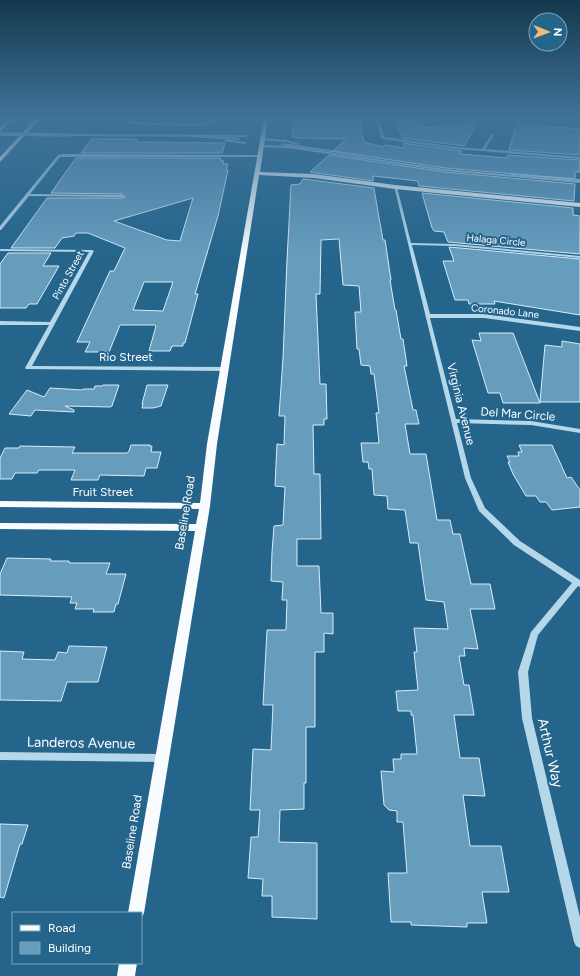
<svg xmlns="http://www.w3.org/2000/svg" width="580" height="976" viewBox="0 0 580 976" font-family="Figtree,sans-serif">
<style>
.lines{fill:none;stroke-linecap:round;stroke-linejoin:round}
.stream{fill:#a8d4eb;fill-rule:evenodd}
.building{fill:#669dbd;stroke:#d8ecf8;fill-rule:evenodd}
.minor{fill:#b4d7ea;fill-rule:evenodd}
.major{fill:#f8fcfe;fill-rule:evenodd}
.highway{fill:#fff;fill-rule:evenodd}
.minor-bridge{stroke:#b4d7ea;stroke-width:3.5}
.labels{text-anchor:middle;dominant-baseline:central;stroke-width:4;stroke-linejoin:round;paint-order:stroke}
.far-street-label{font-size:10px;fill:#fff;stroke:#25658c}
.street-label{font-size:12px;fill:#fff;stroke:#25658c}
.near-street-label{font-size:14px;fill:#fff;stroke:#25658c}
</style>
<rect width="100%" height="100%" fill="#25658c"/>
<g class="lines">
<!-- stream -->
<path class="stream" d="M191,135L239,138L240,139L239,140L190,137Z
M282,143L403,160L404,161L403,162L281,145Z
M510,173L580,179V181L511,175Z"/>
</g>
<!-- building -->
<path class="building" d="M293,118H359L364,142L382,147L385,145L405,148L403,143L462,151L460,154L507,158V155L580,160V172H575V179L445,168L333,151L346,139L295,138V137H292Z
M395,118H418L422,128L478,122L464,146L402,138Z
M517,122L527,125L580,129V155L509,150Z
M92,139H137L135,142L225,143L222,153H81Z
M329,155L445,172L575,184L574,201L419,186L418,181L373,176V181L310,172Z
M76,158H221L220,160L224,161L223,164H228L226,170H228L218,216L195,294H198L185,343H183V346H172L170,351H149L156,326L155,325H120L109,352H85L90,342H77L110,271H114L125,248L88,233H76L74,236L62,238L55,248H11L47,198H122L125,197L122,194L51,193ZM193,198L180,241L167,240L114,221ZM144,282H173L163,311L133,310Z
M303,179L374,188L378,212L383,240H385L391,280H390L395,310H396L401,339H403L407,366H404L413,410H416L419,424H405L410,454H426L437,520H450L453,534H460L471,584H490L495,609H470L478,649L464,648L465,656H459L464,685H469L474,715H454L460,758H479L485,796L463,795L470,846H501L509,892H482L487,923H467V927L411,925V922H391L388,873H407L403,822H397V811L389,810L384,805L381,771L394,772L393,759H401V754H417L413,715H411V711H398L396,691L418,690L414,652H417L414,628L448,629L444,602L426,600L418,543H410L405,510L388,509L387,496L374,495L372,469H369L368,462H363L361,443H379L376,413H379L374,374H371L370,366L361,365L359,349H357L355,312H361L359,286L343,285L339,239L321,240L320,294H316L320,384H326L327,419H324V425H313L314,474H320L321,539H297V566H319L321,613H333V634L324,633V652H315V727H306V783H304V809L280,810L279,842L317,843V919L272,917V896H262L263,879L248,878L251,837H258L260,810H250L253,749L271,750L273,705H263L267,630H286L287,600H282L283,582L271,581L272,552L274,526L283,525L285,487L275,486L277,444L284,445L285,416H279L283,358L287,260L291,185L300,184Z
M422,193L573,208V215L580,216V254L448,242L444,232L434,231L432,228Z
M449,247L580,259V315L494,301L495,304H469L468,300H455L443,261H454Z
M8,253H51L43,266H59L37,304H29L26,308H0V264Z
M479,333H513L540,403H503L500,393H488L472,340L481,341Z
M562,341L580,344V402H540L545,345L562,347Z
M103,385H119L112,406L110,407L65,406L74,410V412L35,410L31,416L9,414L27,390L44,397L50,388L82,390L83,389H94L95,386H102Z
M147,385H168L161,406L153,408H142L143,404H142Z
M131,445H150L149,446H152L151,452H161L157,468H146L144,476L100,475L98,480H71L75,470H39L37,473H15L12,479H0V458L5,448H19L20,446L75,447L72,453H127L129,451Z
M519,445H552L567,478L571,477L580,490V507L552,510L546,502H540L536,496H526L513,474L508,462H510L507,456H519L518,452H522Z
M7,558L51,559L50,561H69V563H110L106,574H126L118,604H116L114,612H93L94,609H75L77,603H70L72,597L0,595V574Z
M69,646L107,647L98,682H67L61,701L0,700V651L24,652L22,659L55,660L58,652L67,653Z
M0,824L28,825L22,844H20L4,898L0,897Z"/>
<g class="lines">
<!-- minor -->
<path class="minor" d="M129,118H132L128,121L132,122L199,124L210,121L205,119L186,118H208L213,121C206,130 146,124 132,124L125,121Z
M376,118H379L384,137L457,147L482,149L492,134L494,135L485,149L580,157V159L457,149L383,139L381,138Z
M69,134L246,135L248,136L246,137L68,136Z
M263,138L286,140L300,144L298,145L286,142L262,140Z
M225,139L245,142L247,143L245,144L224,141Z
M261,145L288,146L445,169L580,181V183L445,171L288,148L260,147Z
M63,154L260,155L262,156L260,157H60L30,194L122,195L124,196L122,197L29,196L1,230H0V226L58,155Z
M394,186L397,187L411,243L454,244L580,256V258L454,246L412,245L430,314H484L580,327V331L484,318H430L456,419L531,421L580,429V433L531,425L457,423L471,478L485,508L520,541L580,580V587L578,586L538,635L528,672L532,718L580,917V948L576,946L574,942L522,718L518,672L531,632L572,583L514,545L479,511L465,478Z
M0,249L92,250L94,251L32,366L224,367L227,369L224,371L26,369L25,368L49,325H0V321L50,322L89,252L0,251Z
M0,752L161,754L165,755L166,758L165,761L161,762L0,760Z"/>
<!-- major -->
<path class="major" d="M264,118H268L260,172L314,174L395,185L580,203V207L395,189L314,178L259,175L217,444L210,506L144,913L141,919V913H128L195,531L0,529V523L196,524L199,509L0,507V501L200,503L207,444Z
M119,963H137L135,976H117Z"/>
<!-- highway -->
<path class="highway" d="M9,118H14L0,132V127Z
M36,118H41L0,162V157Z"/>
<!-- minor-bridge -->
<path class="minor-bridge" d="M0,134L69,135"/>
</g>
<!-- sky -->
<linearGradient id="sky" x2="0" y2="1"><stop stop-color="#14384d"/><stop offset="0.46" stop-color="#407399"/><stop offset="1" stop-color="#407399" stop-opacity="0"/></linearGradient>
<rect width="580" height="255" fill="url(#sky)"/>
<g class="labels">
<!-- far-street labels -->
<g class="far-street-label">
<text transform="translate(496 240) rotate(5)">Halaga Circle</text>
<text transform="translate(68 275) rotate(-61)">Pinto Street</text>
<text transform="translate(505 311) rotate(6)">Coronado Lane</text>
</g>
<!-- street labels -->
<g class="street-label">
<text x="126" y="357">Rio Street</text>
<text transform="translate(461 404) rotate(76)">Virginia Avenue</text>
<text transform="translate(518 414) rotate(4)">Del Mar Circle</text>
<text x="103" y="492">Fruit Street</text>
<text transform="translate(185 513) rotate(-81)">Baseline Road</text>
<text transform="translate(132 832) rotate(-81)">Baseline Road</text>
</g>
<!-- near-street labels -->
<g class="near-street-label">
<text transform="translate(81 743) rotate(1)">Landeros Avenue</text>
<text transform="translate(550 753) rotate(77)">Arthur Way</text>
</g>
</g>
<!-- legend -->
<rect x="12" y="912" width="130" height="52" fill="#25658c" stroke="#7ca3ba"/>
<rect x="20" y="925" width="20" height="6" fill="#f8fcfe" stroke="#7ca3ba"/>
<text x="48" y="932" font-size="12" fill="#ffffff">Road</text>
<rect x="20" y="942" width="20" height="12" fill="#669dbd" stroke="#7ca3ba"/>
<text x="48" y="952" font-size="12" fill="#ffffff">Building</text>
<!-- north arrow -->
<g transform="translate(548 32) rotate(91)"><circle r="19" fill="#25658c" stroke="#7ca3ba"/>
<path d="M0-3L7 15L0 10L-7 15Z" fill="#f4b978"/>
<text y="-6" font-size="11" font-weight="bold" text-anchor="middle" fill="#ffffff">N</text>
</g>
</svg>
